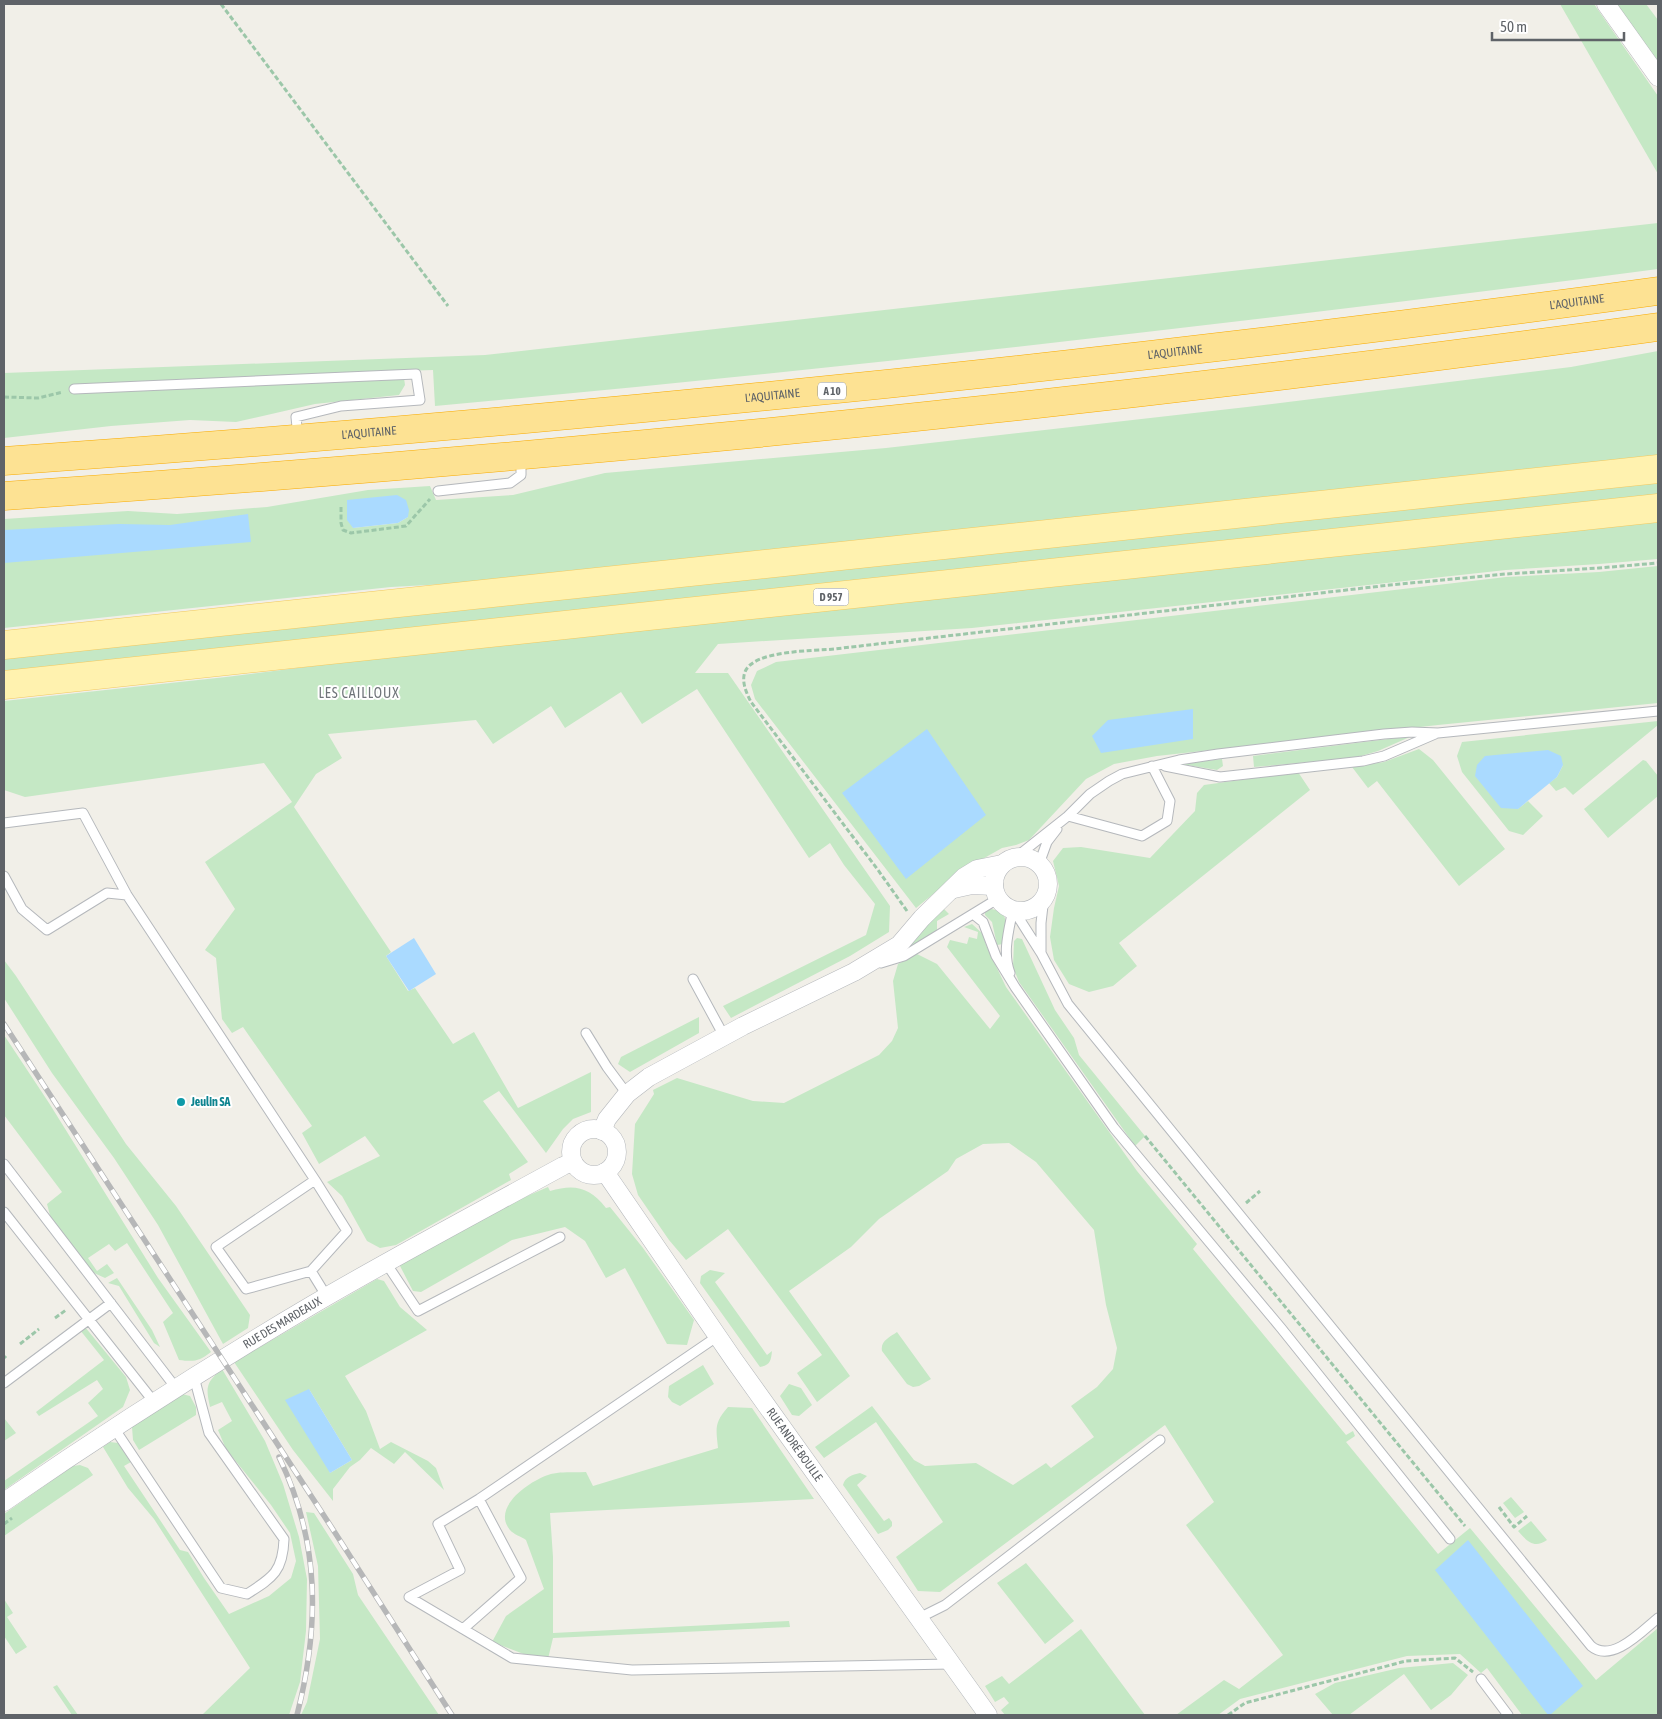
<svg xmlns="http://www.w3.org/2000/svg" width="1662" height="1719" viewBox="0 0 1662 1719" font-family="'Asap Condensed',sans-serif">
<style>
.green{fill:#c5e8c5;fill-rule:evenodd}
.water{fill:#aadaff}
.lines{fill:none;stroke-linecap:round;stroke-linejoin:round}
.service-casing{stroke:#b5b8bc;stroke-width:11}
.minor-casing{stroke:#b5b8bc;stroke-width:19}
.primary-casing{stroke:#f2c960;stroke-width:29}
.motorway-casing{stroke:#f9ab00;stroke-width:29}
.path{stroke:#9cc7a9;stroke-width:3;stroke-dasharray:5 2.5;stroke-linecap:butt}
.service{stroke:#fff;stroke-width:9}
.minor{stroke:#fff;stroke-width:18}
.primary{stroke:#fff2af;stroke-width:28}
.motorway{stroke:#fde293;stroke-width:28}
.rail-casing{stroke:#b6b7b8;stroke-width:5.5}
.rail{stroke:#fff;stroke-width:4;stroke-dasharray:11;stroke-linecap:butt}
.culture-dot{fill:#0f9aa8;stroke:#fff;stroke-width:2}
.labels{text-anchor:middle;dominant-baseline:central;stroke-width:4;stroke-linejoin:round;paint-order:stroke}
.shield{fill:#fff;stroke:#8f9295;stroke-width:1}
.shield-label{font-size:11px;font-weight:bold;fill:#5f6368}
.street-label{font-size:12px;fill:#5f6368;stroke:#fff}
.culture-label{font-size:12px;font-weight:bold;fill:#0d838f;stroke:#fff;text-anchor:start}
.neighbourhood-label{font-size:14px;letter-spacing:1px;fill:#70757a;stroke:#fff}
</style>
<rect width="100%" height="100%" fill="#f1efe8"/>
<!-- green -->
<path class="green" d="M1560,4H1594L1658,96V174Z
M1615,4H1646L1658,20V65Z
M1658,223V269C1251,322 844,369 435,406L433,370L403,371L405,385L399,395L315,404L236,422L190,420L111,426L4,438V373L485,355Z
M1658,351V457L483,582L391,587L4,628V519L128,511L177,514L267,507L368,490L430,486L436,500L513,495L605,473L886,448L1247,407L1571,367ZM347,500L408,517L398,523L353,528Z
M1658,479V499L4,674V656Z
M1658,522V559L1599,564L1506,570L972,628L718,644L695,673H728L890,906L889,932L850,956L731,1018L723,1006L866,935L875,904L844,865L830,843L809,858L697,689L642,724L621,692L565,728L551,706L493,744L476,720L328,734L342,758L316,774L294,807L391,952L386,956L408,991L415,988L453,1044L474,1032L518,1108L591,1072V1112L573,1119L563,1129L546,1153L499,1091L483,1101L528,1162L509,1174L511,1180L396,1245L380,1248L367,1241L342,1196L327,1182L380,1156L365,1136L319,1164L302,1133L312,1126L243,1027L232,1033L222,1019L216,958L205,950L235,909L205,862L292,802L264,763L25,797L4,790V701L226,677L523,639L1237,564Z
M1658,566V703L1438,725L1157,756L1114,764L1086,779L1029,840L1016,845L1002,848L963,870L916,908L755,699L751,685L757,671L776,662L1506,577L1599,572Z
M1658,721V725L1573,795L1565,787L1556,791L1549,783L1557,777L1563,765L1518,809L1528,801L1543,816L1523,835L1509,831L1462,772L1457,756L1462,742Z
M1412,736L1378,751L1354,758L1254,767L1253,756Z
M1419,749L1433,760L1505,849L1459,886L1377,781L1368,788L1352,767L1384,762Z
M1222,759L1223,766L1217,770L1181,764Z
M1643,760L1646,761L1658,776V796L1608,838L1584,809Z
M1298,772L1310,790L1119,943L1137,966L1113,986L1089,992L1069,984L1054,960L1050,937L1054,908L1059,886L1053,861L1063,848L1081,847L1150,858L1195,811L1197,793L1204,785Z
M944,909L949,914L937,921V932L909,948L906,945Z
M988,909C1012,909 1006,929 1003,944L997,945L992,922L985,915V911Z
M972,924L983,934L986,945L1006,987L1137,1171L1197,1244L1193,1249L1346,1435L1353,1431L1355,1436L1346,1442L1438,1554L1470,1528L1596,1680L1658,1628V1715H1522L1487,1668L1481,1673L1460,1654L1407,1656L1240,1699L1218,1715H1176L1224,1680L1239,1689L1283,1655L1186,1525L1214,1502L1165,1425L940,1592L918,1591L896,1557L943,1522L876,1422L824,1458L815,1447L872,1406L914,1460L925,1466L976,1463L1013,1485L1046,1463L1051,1468L1094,1437L1071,1406L1097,1387L1113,1369L1117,1348L1106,1305L1094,1230L1036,1162L1009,1143L983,1144L956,1159L948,1171L879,1219L851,1247L789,1291L850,1376L817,1402L797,1373L822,1355L728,1229L686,1260L669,1240L638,1195L632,1174L635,1124L654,1094L653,1090L677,1078L753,1101L784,1103L879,1055L892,1041L898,1028L893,981L898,964L917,954L937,964L990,1029L1000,1016L947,947L950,940L967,944L969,937L977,939L978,932L964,927Z
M1017,938L1022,939L1055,1010L1074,1038L1079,1055L1145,1136L1135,1146L1019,982L1013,967L1014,941Z
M4,960L16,976L126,1144L176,1206L250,1315L248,1328L223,1344L158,1225L114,1158L52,1073L4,998Z
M699,1017V1033L630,1072L618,1064L621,1057Z
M4,1035L49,1103L158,1278L211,1352C199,1361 195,1362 179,1360L163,1322L173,1313L127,1243L115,1251L109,1244L88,1258L97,1271L107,1264L114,1273L105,1278L94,1273L83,1261L51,1219L47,1204L62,1192L4,1115Z
M548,1187L550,1191C575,1184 589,1187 606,1208L610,1207L643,1248L694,1320L687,1345L667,1344L625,1268L606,1278L585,1241L565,1227L512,1240L421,1292L413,1291L400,1266L403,1261L518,1200Z
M710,1270L725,1273L715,1282L767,1355L772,1351C771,1361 770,1365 760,1367L700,1283L701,1276Z
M117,1278L152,1330L160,1347L154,1343L119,1286L108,1283Z
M377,1279L384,1281L400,1307L427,1330L345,1376L366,1411L380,1449L391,1442L428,1461L436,1468L444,1490L405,1452L394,1464L371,1448L360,1460L350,1467L333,1489V1501L293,1450L234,1362ZM309,1389L352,1460L330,1473Z
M85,1327L126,1377L130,1390L123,1407L4,1490V1481L98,1416L88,1403L103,1389L97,1380L39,1416L36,1412L104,1360L80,1330Z
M897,1332L931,1379L919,1386L913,1387L907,1384L882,1351C880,1341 890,1337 897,1332Z
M703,1365L714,1384L680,1406L672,1402L668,1397L669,1386Z
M222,1369L265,1441L283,1484L299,1537L307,1579L306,1631L300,1682L289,1715H202L250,1668L154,1519L128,1488L103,1447L110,1442L118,1443L131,1462L124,1466L180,1550L188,1552L204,1578L229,1614L269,1596L291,1578L296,1561L290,1533L271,1505L226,1449L218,1430L232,1421L222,1402L210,1407C206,1388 205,1383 222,1369Z
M789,1384L801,1388L812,1405L799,1416L792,1415L780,1396Z
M182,1394L190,1396L196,1407V1415L139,1450L133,1440L132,1427Z
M728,1407L752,1408L814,1499L550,1513L553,1557V1633L789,1621L790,1627L553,1638L547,1663L492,1642L506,1616L544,1589L526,1540C522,1537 513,1534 510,1530C491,1507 530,1481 548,1475C559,1471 574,1473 586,1472L593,1486L718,1448C716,1428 714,1423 728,1407Z
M4,1418L16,1433L4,1441Z
M80,1465L88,1468L93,1475L4,1536V1514L73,1466Z
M860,1473L867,1476L857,1485L884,1521L889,1518L892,1522V1526L888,1530L878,1534L843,1485C845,1477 852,1475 860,1473Z
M1511,1497L1524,1512L1515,1518L1503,1503Z
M306,1512L314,1513L353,1574L358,1595L439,1715H301L307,1702L320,1639L318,1566Z
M1531,1521L1547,1540C1534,1549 1527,1541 1518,1531Z
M1026,1563L1074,1621L1045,1644L997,1583Z
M4,1599L13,1613L7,1617L27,1647L16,1654L4,1636Z
M1081,1629L1145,1715H1005L1001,1710L1009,1703L1004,1697L995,1702L985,1686L1002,1676L1009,1684Z
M1453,1663L1468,1675L1451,1695L1431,1710L1404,1674L1349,1715H1333L1315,1694L1335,1683L1399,1668Z
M57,1685L78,1715H72L53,1687Z"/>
<!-- water -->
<path class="water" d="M397,495L406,500L409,510L408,517L398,523L353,528L347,520V500Z
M248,514L251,542L4,563V530L119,524L170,525Z
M1193,709V739L1101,753L1092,736L1108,720Z
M927,729L986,815L906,879L842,793Z
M1548,750L1561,756L1563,765L1557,777L1518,809L1501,808L1475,776L1477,765L1485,756Z
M414,938L436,974L409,991L386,956Z
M309,1389L352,1460L330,1473L285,1400Z
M1468,1540L1583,1686L1550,1715H1548L1435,1570Z"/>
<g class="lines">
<defs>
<path id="service" d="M74,389L416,374L420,400L341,406L296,417L298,437
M438,491L510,483L521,475V457
M1165,766L1220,777L1363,761L1384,756L1435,734
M1068,816L1142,836L1167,821L1170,801L1152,766
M4,823L83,813L127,895L315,1180
M1015,858L1068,816L1090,794L1109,781L1122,774L1179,760L1218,754L1384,734L1412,732L1438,733L1658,711
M1039,864L1047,842L1057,829
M4,876L22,909L47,930L107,893L127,895
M1013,909L1041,953L1068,1004L1591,1646C1612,1664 1643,1630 1658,1618
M973,914L983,922L996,956L1015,987L1114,1128L1281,1328L1450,1539
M1041,953V923L1044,897
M881,963L904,956L999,898
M1010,973C1002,952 1009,930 1013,909
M693,979L724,1036
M586,1033L607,1067L627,1094
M4,1164L176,1388
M315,1180L347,1231L311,1271L246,1289L216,1247Z
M4,1212L154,1402
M386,1263L418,1311L560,1237
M311,1271L327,1297
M718,1336L479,1499L438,1524L460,1570L409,1597L512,1658L632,1670L951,1664
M4,1383L111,1303
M114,1428L221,1588L247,1594C272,1578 283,1572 284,1539L209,1433L194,1377
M919,1618L945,1605L1160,1440
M463,1629L521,1578L479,1499
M1481,1679L1508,1715"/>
<g id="minor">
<path d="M1606,4L1658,77"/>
<circle cx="1021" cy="884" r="27"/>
<path d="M954,889L972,885L994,886"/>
<circle cx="594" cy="1152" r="23"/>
<path d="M602,1131L607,1119L627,1094L649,1077L743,1026L854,972L899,945L922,918L964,877L977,869L1002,864"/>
<path id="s1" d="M605,1172L734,1360L988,1715"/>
<path id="s2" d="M4,1502C104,1433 207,1367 312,1305C394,1257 479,1212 563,1166L573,1162"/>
</g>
<path id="primary" d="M4,645L1658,469
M4,685L1658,508"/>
<g id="motorway">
<path id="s3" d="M4,461C557,422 1109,366 1658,291"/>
<path d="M4,496C557,458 1109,403 1658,327"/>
</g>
</defs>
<!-- service casing -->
<use href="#service" class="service-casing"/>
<!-- minor casing -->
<use href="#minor" class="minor-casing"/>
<!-- primary casing -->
<use href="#primary" class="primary-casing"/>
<!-- motorway casing -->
<use href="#motorway" class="motorway-casing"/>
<!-- path -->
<path class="path" d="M221,4L448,306
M4,397L38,398L63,392
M341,507V523L343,530L351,533L406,526L430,499
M907,911L878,870L751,702C747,694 741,682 745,672C753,650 814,651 834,649L1390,585L1506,574L1599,568L1658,563
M1145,1136L1465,1526
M1246,1203L1260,1191
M55,1318L66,1310
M20,1344L39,1329
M4,1358L6,1356
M1499,1507L1514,1527L1527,1516
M4,1524L12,1518
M1228,1715L1245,1703L1406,1661L1455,1658L1473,1672"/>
<!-- service -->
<use href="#service" class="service"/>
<!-- minor -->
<use href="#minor" class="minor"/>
<!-- primary -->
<use href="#primary" class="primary"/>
<!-- motorway -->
<use href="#motorway" class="motorway"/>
<defs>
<path id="rail" d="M4,1024L332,1528L452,1715
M279,1457C320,1542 320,1625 297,1715"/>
</defs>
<!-- rail casing -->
<use href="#rail" class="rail-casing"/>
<!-- rail -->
<use href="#rail" class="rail"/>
</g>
<!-- markers -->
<circle class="culture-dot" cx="181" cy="1102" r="5"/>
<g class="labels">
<!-- shield labels -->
<g class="shield">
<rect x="818" y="382.5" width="28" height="17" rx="4"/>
<rect x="813.5" y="588.5" width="35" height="17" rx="4"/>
</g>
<g class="shield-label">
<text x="832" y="391">A 10</text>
<text x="831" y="597">D 957</text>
</g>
<!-- street labels -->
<g class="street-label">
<text stroke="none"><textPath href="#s3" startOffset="1581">L'AQUITAINE</textPath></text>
<text stroke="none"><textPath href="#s3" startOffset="1176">L'AQUITAINE</textPath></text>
<text stroke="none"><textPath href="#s3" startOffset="771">L'AQUITAINE</textPath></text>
<text stroke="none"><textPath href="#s3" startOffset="366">L'AQUITAINE</textPath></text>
<text stroke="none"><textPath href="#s2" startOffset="331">RUE DES MARDEAUX</textPath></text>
<text stroke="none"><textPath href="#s1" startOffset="332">RUE ANDRÉ BOULLE</textPath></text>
</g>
<!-- culture labels -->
<g class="culture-label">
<text x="191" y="1102">Jeulin SA</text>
</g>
<!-- neighbourhood labels -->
<g class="neighbourhood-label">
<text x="359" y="693">LES CAILLOUX</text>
</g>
</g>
<!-- border -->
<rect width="1662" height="1719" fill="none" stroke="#5f6368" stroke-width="10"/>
<!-- scale -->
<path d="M1492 32v8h132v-8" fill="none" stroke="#5f6368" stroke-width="2.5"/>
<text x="1500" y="32" font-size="15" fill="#5f6368" stroke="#ffffff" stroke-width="4" paint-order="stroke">50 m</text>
</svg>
